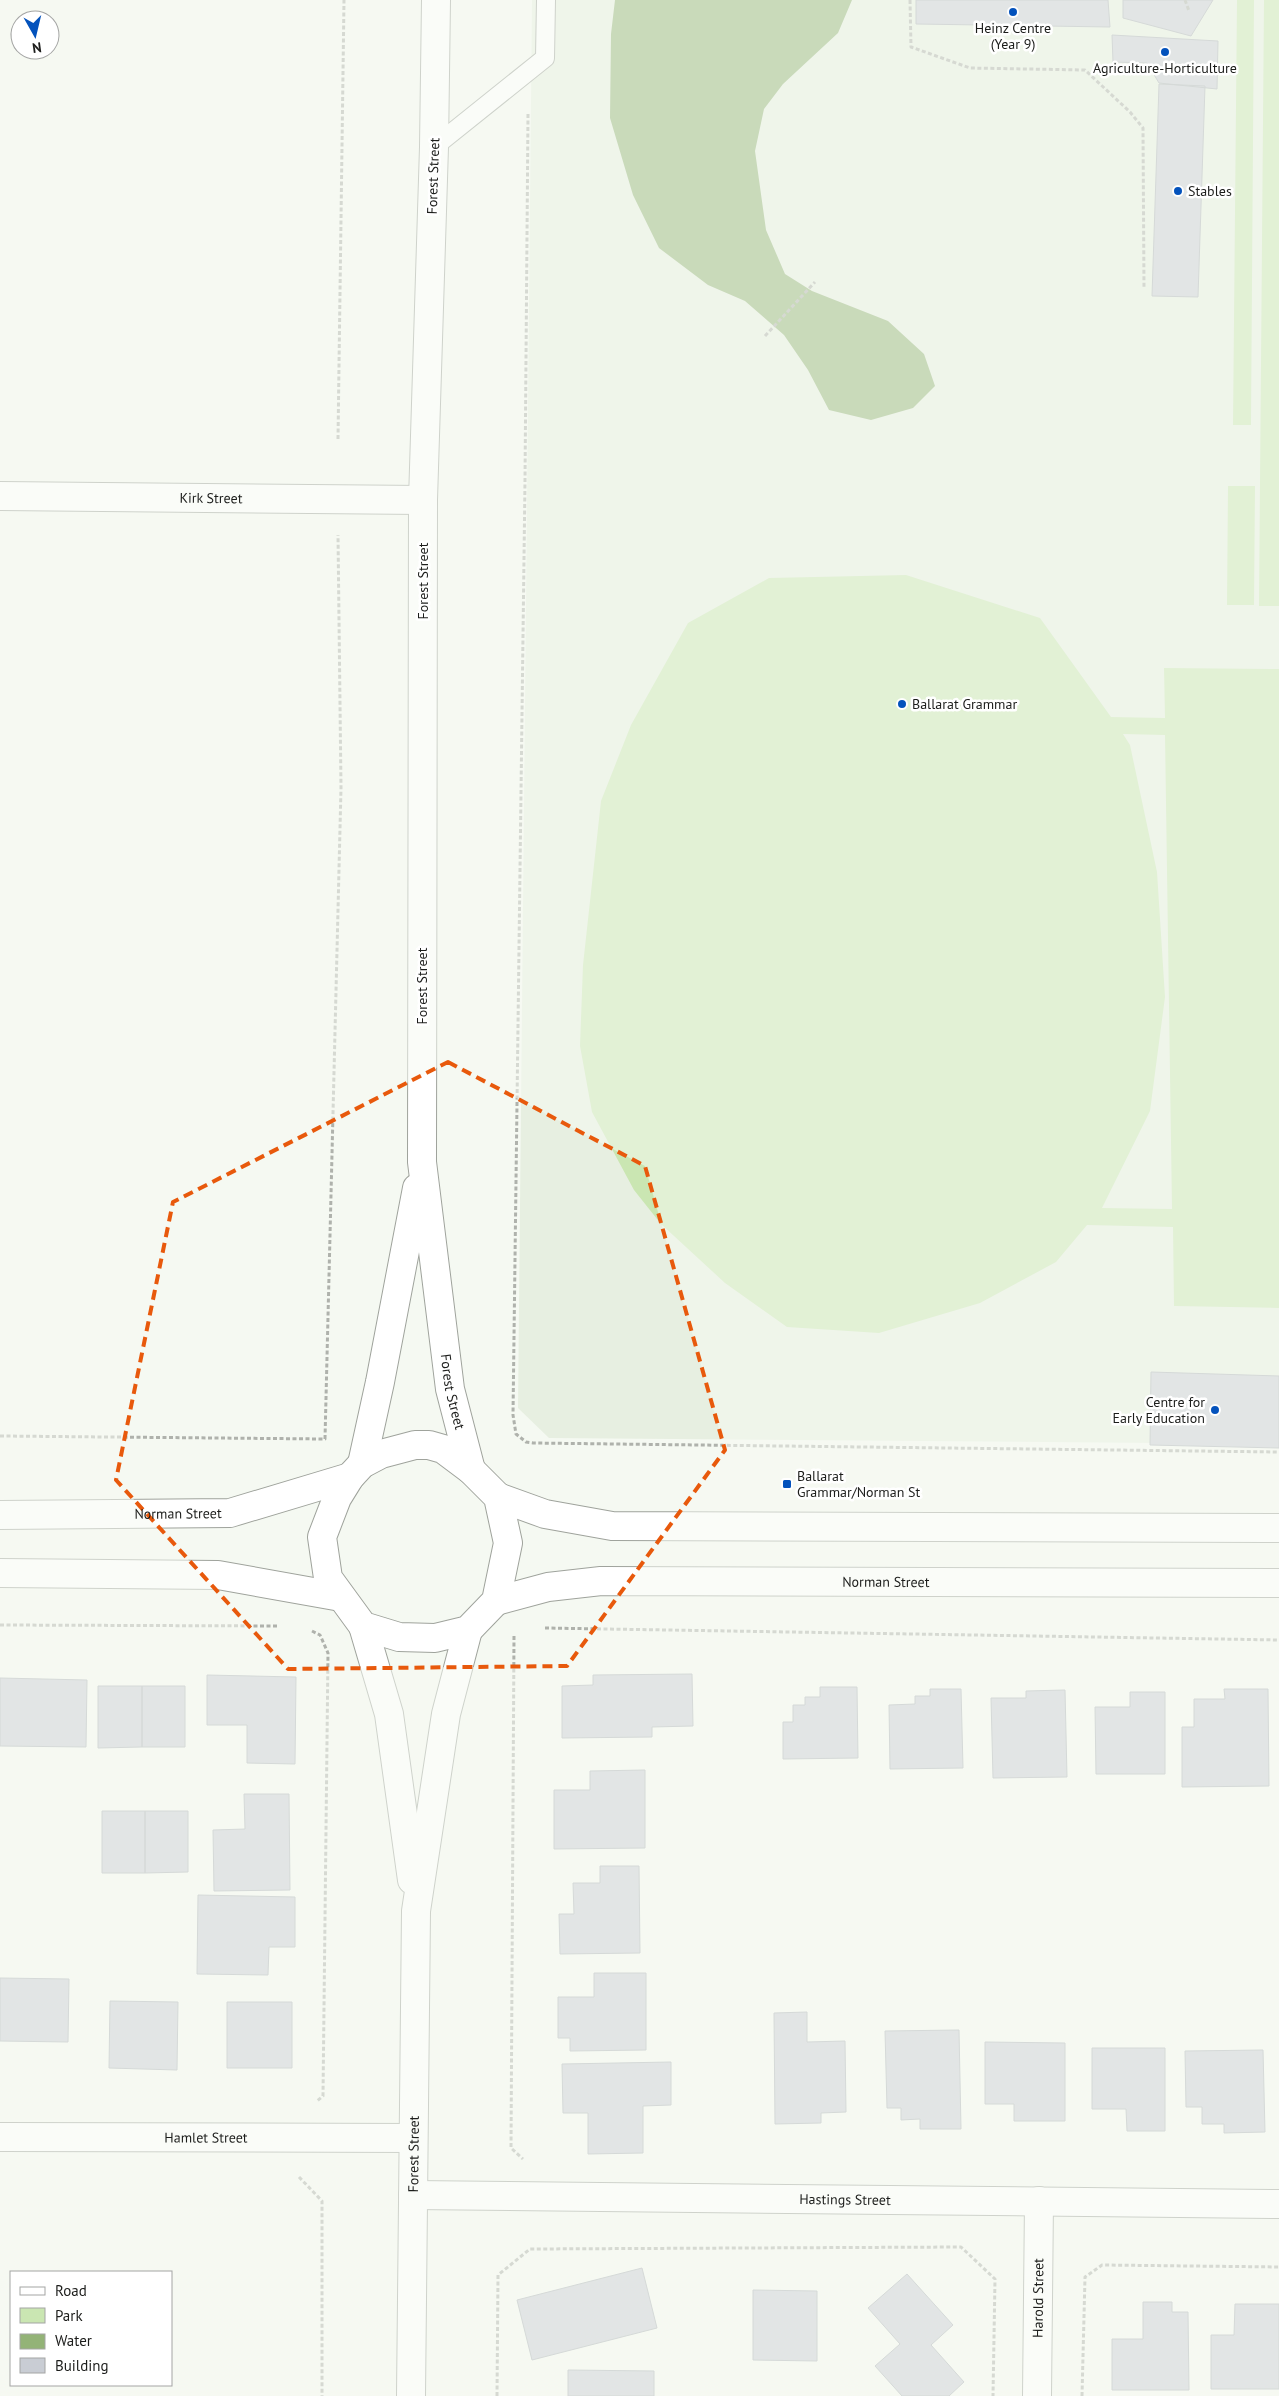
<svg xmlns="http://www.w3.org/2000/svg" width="1279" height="2396" viewBox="0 0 1279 2396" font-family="'PT Sans',sans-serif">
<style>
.built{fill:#e7efe1}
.green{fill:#cae6b2;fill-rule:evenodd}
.water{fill:#93b377}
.building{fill:#c9cdd4;stroke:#aeb2b8}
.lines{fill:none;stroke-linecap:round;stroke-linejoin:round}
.service-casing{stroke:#9fa39c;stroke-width:20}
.minor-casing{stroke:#9fa39c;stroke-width:30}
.tertiary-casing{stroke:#9fa39c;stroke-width:30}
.secondary-casing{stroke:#9fa39c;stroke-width:30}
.path{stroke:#afb2ac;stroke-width:3;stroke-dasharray:4 2.5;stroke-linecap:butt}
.service{stroke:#fff;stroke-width:18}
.minor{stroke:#fff;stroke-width:28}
.tertiary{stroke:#fff;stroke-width:28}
.secondary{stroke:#fff;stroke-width:28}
.marked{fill:none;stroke:#e8590c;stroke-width:4;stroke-dasharray:10 6;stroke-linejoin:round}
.poi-dot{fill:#0352bc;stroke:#fff;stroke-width:2}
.labels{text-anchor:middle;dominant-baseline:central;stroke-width:5;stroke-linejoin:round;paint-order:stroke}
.poi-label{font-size:14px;fill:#1c1d1b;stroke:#fff;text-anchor:start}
.street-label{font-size:14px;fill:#1c1d1b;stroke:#fff}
</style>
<rect width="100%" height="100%" fill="#f5f9f2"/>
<!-- built -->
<path class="built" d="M532,0H1279V1444L549,1438L518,1408Z"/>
<!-- green -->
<path class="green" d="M1237,0H1254L1251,425H1233Z
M1264,0H1279V606H1259Z
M1228,486H1255L1254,605H1227Z
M906,575L1040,618L1111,717L1165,718L1164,668L1279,669V1308L1174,1306L1173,1227L1087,1225L1056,1262L980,1303L879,1333L787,1327L725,1283L661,1224L634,1190L592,1112L580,1046L583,965L601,801L631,725L688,623L769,578ZM1123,734L1165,735L1172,1209L1102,1208L1150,1111L1165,997L1157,872L1130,745Z"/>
<!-- water -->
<path class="water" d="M615,0H852L838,33L783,84L764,109L755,151L766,230L785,274L812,291L888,321L924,354L935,386L913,408L871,420L829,410L808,370L784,335L745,301L708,285L659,248L633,195L610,118L611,34Z"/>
<!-- building -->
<path class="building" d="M916,0H1108L1110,27L916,24Z
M1123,0H1213L1191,36L1123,18Z
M1112,35L1218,41L1217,89L1159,83L1147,63L1113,62Z
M1159,84L1205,86L1198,297L1152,296Z
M1151,1372L1279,1376V1448L1150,1445Z
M692,1674L693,1726L652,1727V1737L562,1738V1686L593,1685V1675Z
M207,1675L296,1677L295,1764L247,1763V1725H207Z
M0,1678L87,1680L86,1747L0,1746Z
M98,1686H142V1747L98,1748Z
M142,1686H185V1747H142Z
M820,1687H857L858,1758L783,1759V1722H793V1705H805V1697H820Z
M930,1689H961L963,1768L890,1769L889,1705L915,1704V1696H930Z
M1224,1689H1268L1269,1786L1182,1787V1727H1194V1699H1225Z
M1065,1690L1067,1777L993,1778L991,1698H1026V1691Z
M1130,1692H1165V1774H1096L1095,1707H1130Z
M645,1770V1848L554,1849V1790H590V1771Z
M244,1794H289L290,1890L214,1891L213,1830L245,1829Z
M102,1811H145V1873H102Z
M145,1811H188V1872L145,1873Z
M600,1866H639L640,1953L560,1954L559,1914H574L573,1883H600Z
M198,1895L295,1897V1947H269L268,1975L197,1974Z
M594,1973H646V2050L570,2051V2038H558V1997H594Z
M0,1978L69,1979L68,2042L0,2041Z
M110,2001L178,2002L177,2070L109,2068Z
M227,2002H292V2068H227Z
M807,2012V2042L845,2041L846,2112L821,2113V2123L775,2124L774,2013Z
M959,2030L961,2129H920V2119L901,2120V2108H887L885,2031Z
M985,2042L1065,2043V2121H1014V2104H985Z
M1092,2048H1165V2131H1127L1126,2109H1092Z
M1263,2050L1265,2132L1224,2133V2124H1202V2107H1186L1185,2051Z
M671,2062V2105L643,2106V2153L588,2154V2113H563L562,2064Z
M642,2268L657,2328L532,2360L517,2300Z
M907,2274L953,2325L931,2345L964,2382L949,2396H902L875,2366L900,2344L868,2308Z
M753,2290L817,2291V2361L753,2360Z
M1143,2302H1172V2312H1188L1189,2390H1112V2339H1143Z
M1235,2304H1279V2389H1211V2335H1234Z
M568,2370L654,2371V2396H568Z"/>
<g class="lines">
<defs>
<path id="service" d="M434,147L545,58L546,0"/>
<g id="minor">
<path id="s1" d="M0,496L423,500"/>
<path id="s2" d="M0,2137L413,2138"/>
<path id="s3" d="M413,2195L1279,2204"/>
<path id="s4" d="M1037,2396L1039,2201"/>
</g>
<g id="tertiary">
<path id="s5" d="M436,0L434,147L423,500L422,1162L450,1389L471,1470"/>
<path d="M362,1464L380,1382L417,1188"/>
<path d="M363,1626L389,1714L412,1880"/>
<path id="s6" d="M411,2396L416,1911L446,1714L468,1630"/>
</g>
<g id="secondary">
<path d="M415,1445H429L443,1449L471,1470L498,1497L508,1543L496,1601L468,1630L435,1638L399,1637L363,1626L328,1578L322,1537L337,1498L350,1477L362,1464L381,1454Z"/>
<path d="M498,1497L545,1514L612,1526L1279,1528"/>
<path id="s7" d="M0,1515L230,1513L350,1477"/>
<path d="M0,1573L218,1575L341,1597"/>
<path id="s8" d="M496,1601L548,1587L601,1581L1279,1583"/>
</g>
</defs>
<!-- service casing -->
<use href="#service" class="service-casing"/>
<!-- minor casing -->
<use href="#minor" class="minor-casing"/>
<!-- tertiary casing -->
<use href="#tertiary" class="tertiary-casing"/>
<!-- secondary casing -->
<use href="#secondary" class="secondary-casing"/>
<!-- path -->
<path class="path" d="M910,0L911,47L970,68L1085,70L1130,112L1143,128L1144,288
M1185,0L1189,11
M528,114L525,481L513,1415L516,1434L526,1442L533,1443L1279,1452
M765,336L815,282
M338,439L344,0
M0,1436L325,1439L341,788L338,535
M0,1625L279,1626
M545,1628L1279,1640
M312,1631L320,1635L328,1653L323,2096L317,2101
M514,1636L511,2148L523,2159
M299,2177L322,2201V2396
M497,2396L498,2275L530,2249L961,2247L995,2279L993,2396
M1082,2396L1085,2277L1102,2265L1279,2267"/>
<!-- service -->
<use href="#service" class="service"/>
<!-- minor -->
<use href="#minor" class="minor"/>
<!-- tertiary -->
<use href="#tertiary" class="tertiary"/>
<!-- secondary -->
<use href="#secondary" class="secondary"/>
</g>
<!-- marked area -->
<path d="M0 0H1279V2396H0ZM448,1062L645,1166L725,1450L567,1666L288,1669L116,1480L173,1202Z" fill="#f5f9f2" fill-opacity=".55" fill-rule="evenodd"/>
<path class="marked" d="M448,1062L645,1166L725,1450L567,1666L288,1669L116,1480L173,1202Z"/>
<!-- markers -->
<g class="poi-dot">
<circle cx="1013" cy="12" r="5"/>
<circle cx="1165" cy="52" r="5"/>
<circle cx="1178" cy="191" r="5"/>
<circle cx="902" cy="704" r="5"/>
<circle cx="1215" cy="1410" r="5"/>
<rect x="782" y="1479" width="10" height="10" rx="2.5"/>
</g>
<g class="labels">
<!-- poi labels -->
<g class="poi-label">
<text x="1013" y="28" text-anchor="middle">Heinz Centre<tspan x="1013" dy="16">(Year 9)</tspan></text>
<text x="1165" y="68" text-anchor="middle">Agriculture-Horticulture</text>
<text x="1188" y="191">Stables</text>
<text x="912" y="704">Ballarat Grammar</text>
<text x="1205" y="1402" text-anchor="end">Centre for<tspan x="1205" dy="16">Early Education</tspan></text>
<text x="797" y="1476">Ballarat<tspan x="797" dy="16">Grammar/Norman St</tspan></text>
</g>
<!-- street labels -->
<g class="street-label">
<text transform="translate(433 176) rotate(-88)">Forest Street</text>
<text stroke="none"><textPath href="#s1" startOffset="211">Kirk Street</textPath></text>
<text transform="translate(423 581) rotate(-90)">Forest Street</text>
<text transform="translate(422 986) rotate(-90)">Forest Street</text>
<text stroke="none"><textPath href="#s5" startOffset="1394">Forest Street</textPath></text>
<text stroke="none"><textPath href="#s7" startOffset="178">Norman Street</textPath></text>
<text stroke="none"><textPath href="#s8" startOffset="392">Norman Street</textPath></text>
<text stroke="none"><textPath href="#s2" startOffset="206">Hamlet Street</textPath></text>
<text stroke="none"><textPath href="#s6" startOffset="242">Forest Street</textPath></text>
<text stroke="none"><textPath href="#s3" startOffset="432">Hastings Street</textPath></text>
<text stroke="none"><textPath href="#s4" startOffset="98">Harold Street</textPath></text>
</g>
</g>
<!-- legend -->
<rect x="10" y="2271" width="162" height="115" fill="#ffffff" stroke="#a4a5a4"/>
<rect x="20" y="2287" width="25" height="8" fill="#ffffff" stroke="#a4a5a4"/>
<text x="55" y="2296" font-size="15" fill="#1c1d1b">Road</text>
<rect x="20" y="2308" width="25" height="15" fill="#cae6b2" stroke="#a4a5a4"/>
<text x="55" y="2321" font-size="15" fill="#1c1d1b">Park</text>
<rect x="20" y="2334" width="25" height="15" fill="#93b377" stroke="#a4a5a4"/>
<text x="55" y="2346" font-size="15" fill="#1c1d1b">Water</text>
<rect x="20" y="2358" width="25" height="15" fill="#c9cdd4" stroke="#a4a5a4"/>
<text x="55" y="2371" font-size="15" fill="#1c1d1b">Building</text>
<!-- north arrow -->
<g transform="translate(35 35) rotate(172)"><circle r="24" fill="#ffffff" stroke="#a4a5a4"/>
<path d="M0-4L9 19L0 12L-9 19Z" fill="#0352bc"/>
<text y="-8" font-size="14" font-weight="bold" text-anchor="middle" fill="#1c1d1b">N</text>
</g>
</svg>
